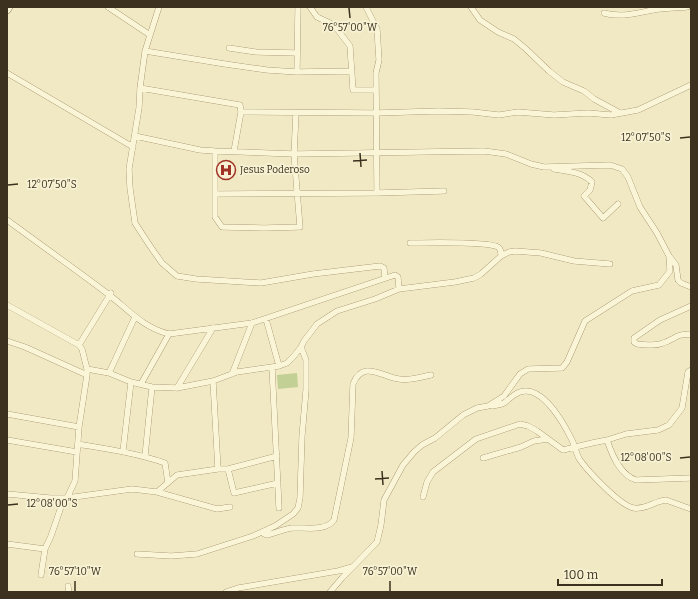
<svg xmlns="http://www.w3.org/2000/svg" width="698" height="599" viewBox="0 0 698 599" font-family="Bitter,serif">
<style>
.green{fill:#c2d096}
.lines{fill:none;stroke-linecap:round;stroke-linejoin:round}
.minor-casing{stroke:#8d7b59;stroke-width:6}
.tertiary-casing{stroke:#8d7b59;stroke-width:8}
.minor{stroke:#fbf5d7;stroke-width:5.5}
.tertiary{stroke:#fbf5d7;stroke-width:7}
.ticks{fill:none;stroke:#3c301e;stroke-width:1.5}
.labels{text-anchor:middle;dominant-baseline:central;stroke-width:3.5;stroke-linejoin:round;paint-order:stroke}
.poi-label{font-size:10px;fill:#3c301e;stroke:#f8f2d4;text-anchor:start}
.ticks-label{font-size:10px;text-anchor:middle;fill:#3c301e;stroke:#f8f2d4;stroke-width:3.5;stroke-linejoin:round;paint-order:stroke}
</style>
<rect width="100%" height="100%" fill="#f1e9c3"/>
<!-- green -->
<path class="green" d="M297,373L298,387L278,389L277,375Z"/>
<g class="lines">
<defs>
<path id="minor" d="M108,7L150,35
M159,7L145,51L140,88L139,108L129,169L130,188L135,223L150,246L162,263L177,276L196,279L261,283L313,274L380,266L384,268L385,278
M310,7L317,17L330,23L337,29L350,46L353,90H376
M366,7L377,29L379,60L376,73L377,193
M471,7L480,20L498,32L514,39L526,49L549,71L563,82L584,91L594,99L620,113
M604,13C621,18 636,13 653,10C664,8 676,8 687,7
M229,48L256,52L297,53
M145,51L225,64L267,70L297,72L352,71
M297,72L298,7
M7,73L133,147
M140,88L240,105L241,112L377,113L439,111L473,112L499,115L518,112L554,115L588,113L611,115L638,110L691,85
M135,136L200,150L215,151L294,154L484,151L506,154L531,164L544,167L610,165L622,169L628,177L640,207L657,233L669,256L676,265L678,280L681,283L691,287
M215,151V217L222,227L264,228L300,227L294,154L296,113
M234,151L241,112
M554,169C567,171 582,172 592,182L590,190L584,196L603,218L618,204
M215,194L377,193L444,191
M7,220C41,245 75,269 108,294C128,309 143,328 169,334L252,323L395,275L398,277L399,289
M410,243C425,243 488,241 498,247C501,249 501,252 501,256
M7,305L79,345L82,349L87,369V375L79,427L75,481L67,498L62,504L51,536L45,549L41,575
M691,306L660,320L634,338V342L637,344C645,345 656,346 663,343C676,339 676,333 691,335
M266,319L279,366
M7,341L25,347L87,375
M79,345L111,293
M272,367L279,508
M87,369L109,373L131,382L152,387L177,388L213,381L237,372L279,366L287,363L294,356L301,347L304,341L317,324L337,311L375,299L399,289L455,282L474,278L481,274L501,256L509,252L515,251L541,253L574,261L610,264
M109,373L135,317
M232,374L252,323
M213,381L218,469
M141,384L169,334
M177,388L213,328
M492,406C496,405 500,405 504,403C511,398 515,392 525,391C545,390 564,424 572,440C575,446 576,454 580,460C588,471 620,506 634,508C645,510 655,501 666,500L691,509
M7,414L79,427
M7,440L77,452
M607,440C612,455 620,475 636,480L691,478
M78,444C107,449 136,453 165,463L168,483
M123,451L131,382
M145,456L152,387
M483,458L521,447L534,441L548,439
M228,469L234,493L278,483
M157,492L217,509L230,507
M7,494L50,498H67L132,489L157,492L177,475L218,469H228L277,456
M423,497L427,482L433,472L476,439L520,424L528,426L537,431L563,450L592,443L607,440L626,434L658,430L669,425L682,408L688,372L691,370
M262,532L264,534L267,535C275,533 284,529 292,528C305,527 325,532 334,520L351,438L353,384C363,359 382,377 399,379C409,381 421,377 431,375
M7,544L45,549
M137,554L171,556L197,554L253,536L275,526L293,514L298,508L300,498L302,436L306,390V360L301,347
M68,586L69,592
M226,592L238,588L338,571L352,567
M330,592L342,578L377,542L381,525L384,500L403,465L414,452L422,445L435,438L463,415L477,408L488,406L504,396L520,374L528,369L562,368L567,362L585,321L632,291L659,285L670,271L669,256"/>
<path id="tertiary" d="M7,10L9,7"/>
</defs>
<!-- minor casing -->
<use href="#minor" class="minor-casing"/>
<!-- tertiary casing -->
<use href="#tertiary" class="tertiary-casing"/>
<!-- minor -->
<use href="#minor" class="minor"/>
<!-- tertiary -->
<use href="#tertiary" class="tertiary"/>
</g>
<!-- ticks -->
<path class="ticks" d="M349,8L350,18M680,138L690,137M360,153L361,167M353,161L367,160M8,185L18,184M680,458L690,457M382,471L383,485M375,479L389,478M8,505L18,504M75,581V591M390,581V591"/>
<!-- icons -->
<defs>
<symbol id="hospital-ring" viewBox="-11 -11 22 22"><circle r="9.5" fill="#f8f2d4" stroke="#a03325" stroke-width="1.5"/><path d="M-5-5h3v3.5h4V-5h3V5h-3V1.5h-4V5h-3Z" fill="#a03325"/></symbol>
</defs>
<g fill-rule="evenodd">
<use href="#hospital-ring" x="215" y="159" width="22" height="22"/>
</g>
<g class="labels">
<!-- poi labels -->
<g class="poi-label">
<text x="240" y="170">Jesus Poderoso</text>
</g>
</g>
<g class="ticks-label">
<text x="350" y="31">76°57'00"W</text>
<text x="646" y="141">12°07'50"S</text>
<text x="52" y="188">12°07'50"S</text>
<text x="646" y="461">12°08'00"S</text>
<text x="52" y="507">12°08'00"S</text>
<text x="75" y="575">76°57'10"W</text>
<text x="390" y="575">76°57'00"W</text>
</g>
<!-- border -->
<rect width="698" height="599" fill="none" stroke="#3c301e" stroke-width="16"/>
<!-- scale -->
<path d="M558 579v6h104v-6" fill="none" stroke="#3c301e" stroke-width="2"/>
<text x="564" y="579" font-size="12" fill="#3c301e" stroke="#f8f2d4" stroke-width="3" paint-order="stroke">100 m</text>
</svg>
